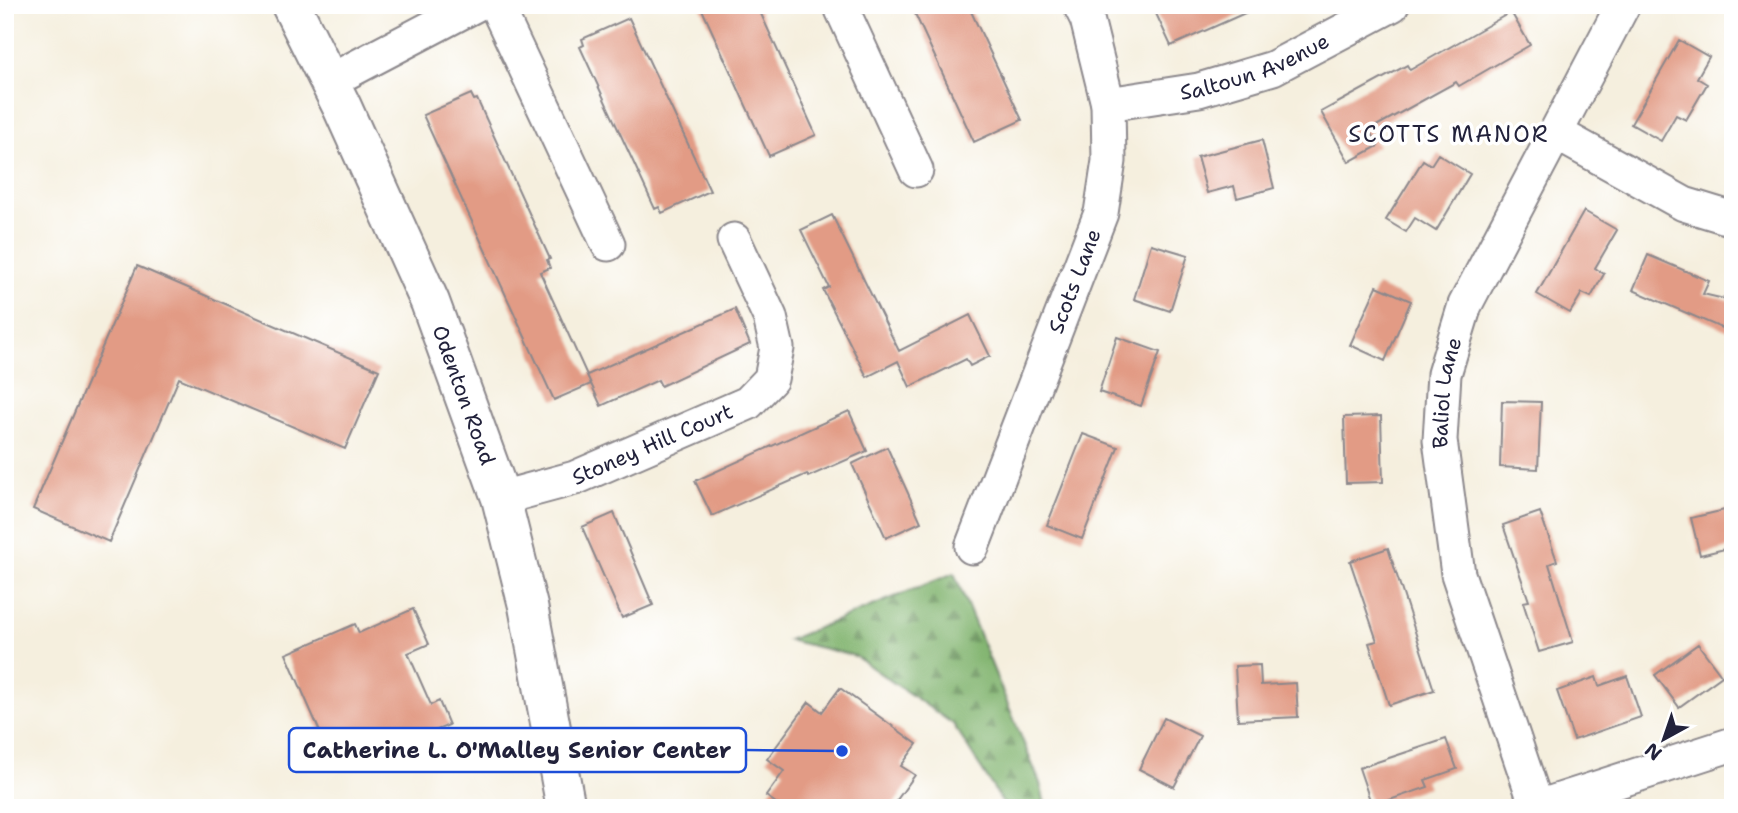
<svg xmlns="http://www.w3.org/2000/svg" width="1738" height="813" viewBox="0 0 1738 813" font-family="'Shantell Sans',sans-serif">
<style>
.forest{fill:url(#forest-firs);stroke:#536c56;stroke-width:2}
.building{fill:#e29b85}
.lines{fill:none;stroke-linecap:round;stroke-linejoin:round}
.street-casing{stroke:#8c888c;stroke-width:37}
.secondary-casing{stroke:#8c888c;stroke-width:42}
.street{stroke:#fff;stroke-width:33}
.secondary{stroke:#fff;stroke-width:38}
.labels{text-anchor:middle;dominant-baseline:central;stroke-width:7;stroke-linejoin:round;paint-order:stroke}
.street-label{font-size:21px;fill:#22223b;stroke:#fff}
.neighbourhood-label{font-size:23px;letter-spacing:2px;fill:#22223b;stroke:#fff}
.leader{fill:none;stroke:#1d4ed8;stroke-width:2.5}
.callout-dot{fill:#1d4ed8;stroke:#fff;stroke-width:2.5}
.callout{fill:#fff;stroke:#1d4ed8;stroke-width:2.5}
.callout-label{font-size:23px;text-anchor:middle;font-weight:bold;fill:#22223b}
</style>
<defs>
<pattern id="forest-firs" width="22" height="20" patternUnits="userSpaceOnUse" patternTransform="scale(1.75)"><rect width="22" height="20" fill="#84b672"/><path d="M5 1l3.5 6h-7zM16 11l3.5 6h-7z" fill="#6c945f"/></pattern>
</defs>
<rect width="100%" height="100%" fill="#fff"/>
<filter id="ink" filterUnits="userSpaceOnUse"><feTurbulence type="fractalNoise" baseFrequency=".0143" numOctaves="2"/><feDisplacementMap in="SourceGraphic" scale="14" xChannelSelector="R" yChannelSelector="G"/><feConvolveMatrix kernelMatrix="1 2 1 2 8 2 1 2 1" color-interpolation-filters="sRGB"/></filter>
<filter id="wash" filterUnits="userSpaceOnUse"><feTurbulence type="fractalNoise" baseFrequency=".00686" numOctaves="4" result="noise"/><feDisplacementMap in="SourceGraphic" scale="28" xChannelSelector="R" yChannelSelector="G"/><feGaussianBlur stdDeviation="1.57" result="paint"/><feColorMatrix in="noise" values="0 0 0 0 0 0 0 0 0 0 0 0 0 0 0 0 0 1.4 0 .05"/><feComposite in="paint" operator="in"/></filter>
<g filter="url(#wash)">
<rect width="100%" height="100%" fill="#f5efde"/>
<!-- forest -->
<path class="forest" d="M954,573L1040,783L1046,808H1006L953,724L855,656L788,640Z"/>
<g id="blocks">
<!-- building -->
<path class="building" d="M700,5H757L816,135L769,156Z
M911,5H968L1022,120L974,142Z
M1152,5H1263L1171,46Z
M1511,12L1530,45L1459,86L1456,82L1369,130L1378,146L1349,162L1321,112L1407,65L1410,70Z
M629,18L710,191L662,213L659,207L655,209L580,47L584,45L582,39Z
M1679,40L1709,57L1697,78L1707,84L1686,120L1676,115L1661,141L1631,124Z
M471,94L474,100L477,99L550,259L547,260L550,268L540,272L591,384L554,400L423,115Z
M1262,140L1274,188L1237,198L1234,186L1207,193L1197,157Z
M1438,154L1470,174L1436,231L1415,218L1406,232L1386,220L1423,160L1431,165Z
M1584,211L1617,230L1595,268L1604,274L1591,297L1582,293L1570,313L1537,294Z
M832,215L899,351L970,315L990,356L970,366L966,359L910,387L898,361L867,377L823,290L829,287L801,230Z
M1151,244L1188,255L1170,311L1134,299Z
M1648,255L1709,281L1703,294L1733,301V333L1633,290Z
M137,266L379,370L345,449L179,378L109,542L33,509Z
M1377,286L1411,301L1385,361L1350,345Z
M735,309L750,344L661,386L658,380L601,406L587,375Z
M1117,337L1160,352L1141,406L1099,392Z
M1502,401L1541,402L1538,469L1500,467Z
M849,411L867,451L808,477L807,474L712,516L695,481Z
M1381,416L1383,482L1346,483L1344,417Z
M1083,434L1118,447L1082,539L1047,525Z
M887,447L921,522L886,538L852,464Z
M1733,508V547L1700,555L1691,518Z
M1540,512L1557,561L1549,564L1573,642L1539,652L1523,602L1529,601L1503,525Z
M614,513L653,605L622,618L582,527Z
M1388,548L1434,690L1389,705L1369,643L1377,641L1350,561Z
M413,609L429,644L408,653L431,705L439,701L449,725L411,741L405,729L353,751L345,732L324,741L286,654L355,624L359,633Z
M1698,644L1722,676L1679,707L1655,675Z
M1260,665L1261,685L1296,683L1298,717L1238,720L1235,666Z
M1627,676L1641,717L1574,740L1557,691L1596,677L1599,686Z
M840,688L917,744L901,766L915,775L891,808H783L766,796L784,771L767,759L809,702L822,712Z
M1164,718L1200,736L1174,787L1139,769Z
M1446,739L1457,769L1425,780L1428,787L1372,806L1359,768Z"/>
</g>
</g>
<g filter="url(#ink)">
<use href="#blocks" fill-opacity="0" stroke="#8c888c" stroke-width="2"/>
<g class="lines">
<defs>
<g id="street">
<path d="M496,5L608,244"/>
<path d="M840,5L916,170"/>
<path d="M328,82L475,5"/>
<path id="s1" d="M1108,104L1199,90L1273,68L1392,5"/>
<path d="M1556,133L1684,204L1733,219"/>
<path id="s2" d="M501,498L575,478L748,403L771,379L777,348L770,317L734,240"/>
<path id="s3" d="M972,547L1101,213L1109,161L1108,104L1087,19L1080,5"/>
<path id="s4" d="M1537,807L1458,574L1440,440L1444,374L1465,305L1623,5"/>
<path d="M1535,808L1733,744"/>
</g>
<g id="secondary">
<path id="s5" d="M291,5L342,107L430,302L501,498L528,606L566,808"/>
</g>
</defs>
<!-- street casing -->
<use href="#street" class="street-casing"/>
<!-- secondary casing -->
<use href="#secondary" class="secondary-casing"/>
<!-- street -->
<use href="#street" class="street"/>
<!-- secondary -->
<use href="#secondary" class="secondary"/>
</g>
</g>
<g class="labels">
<!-- street labels -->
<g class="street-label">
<text stroke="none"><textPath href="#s1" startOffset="152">Saltoun Avenue</textPath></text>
<text stroke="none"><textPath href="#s3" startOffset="285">Scots Lane</textPath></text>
<text stroke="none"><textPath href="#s4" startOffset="429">Baliol Lane</textPath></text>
<text stroke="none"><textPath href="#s5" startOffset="427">Odenton Road</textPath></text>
<text stroke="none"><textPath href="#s2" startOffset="161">Stoney Hill Court</textPath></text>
</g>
<!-- neighbourhood labels -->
<g class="neighbourhood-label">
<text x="1449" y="134">SCOTTS MANOR</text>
</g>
</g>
<!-- callouts -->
<path class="leader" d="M842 751L746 750"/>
<circle class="callout-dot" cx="842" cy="751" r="7"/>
<rect class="callout" x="289" y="728" width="457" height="44" rx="7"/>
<g class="callout-label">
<text x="517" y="758">Catherine L. O'Malley Senior Center</text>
</g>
<!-- margin -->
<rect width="1738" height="813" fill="none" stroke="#fff" stroke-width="28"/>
<!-- north arrow -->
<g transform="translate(1664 739) rotate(220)" stroke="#ffffff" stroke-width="5" paint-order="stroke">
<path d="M0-5L12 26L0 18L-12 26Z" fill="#22223b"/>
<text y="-10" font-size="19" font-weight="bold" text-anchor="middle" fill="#22223b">N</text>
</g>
</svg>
